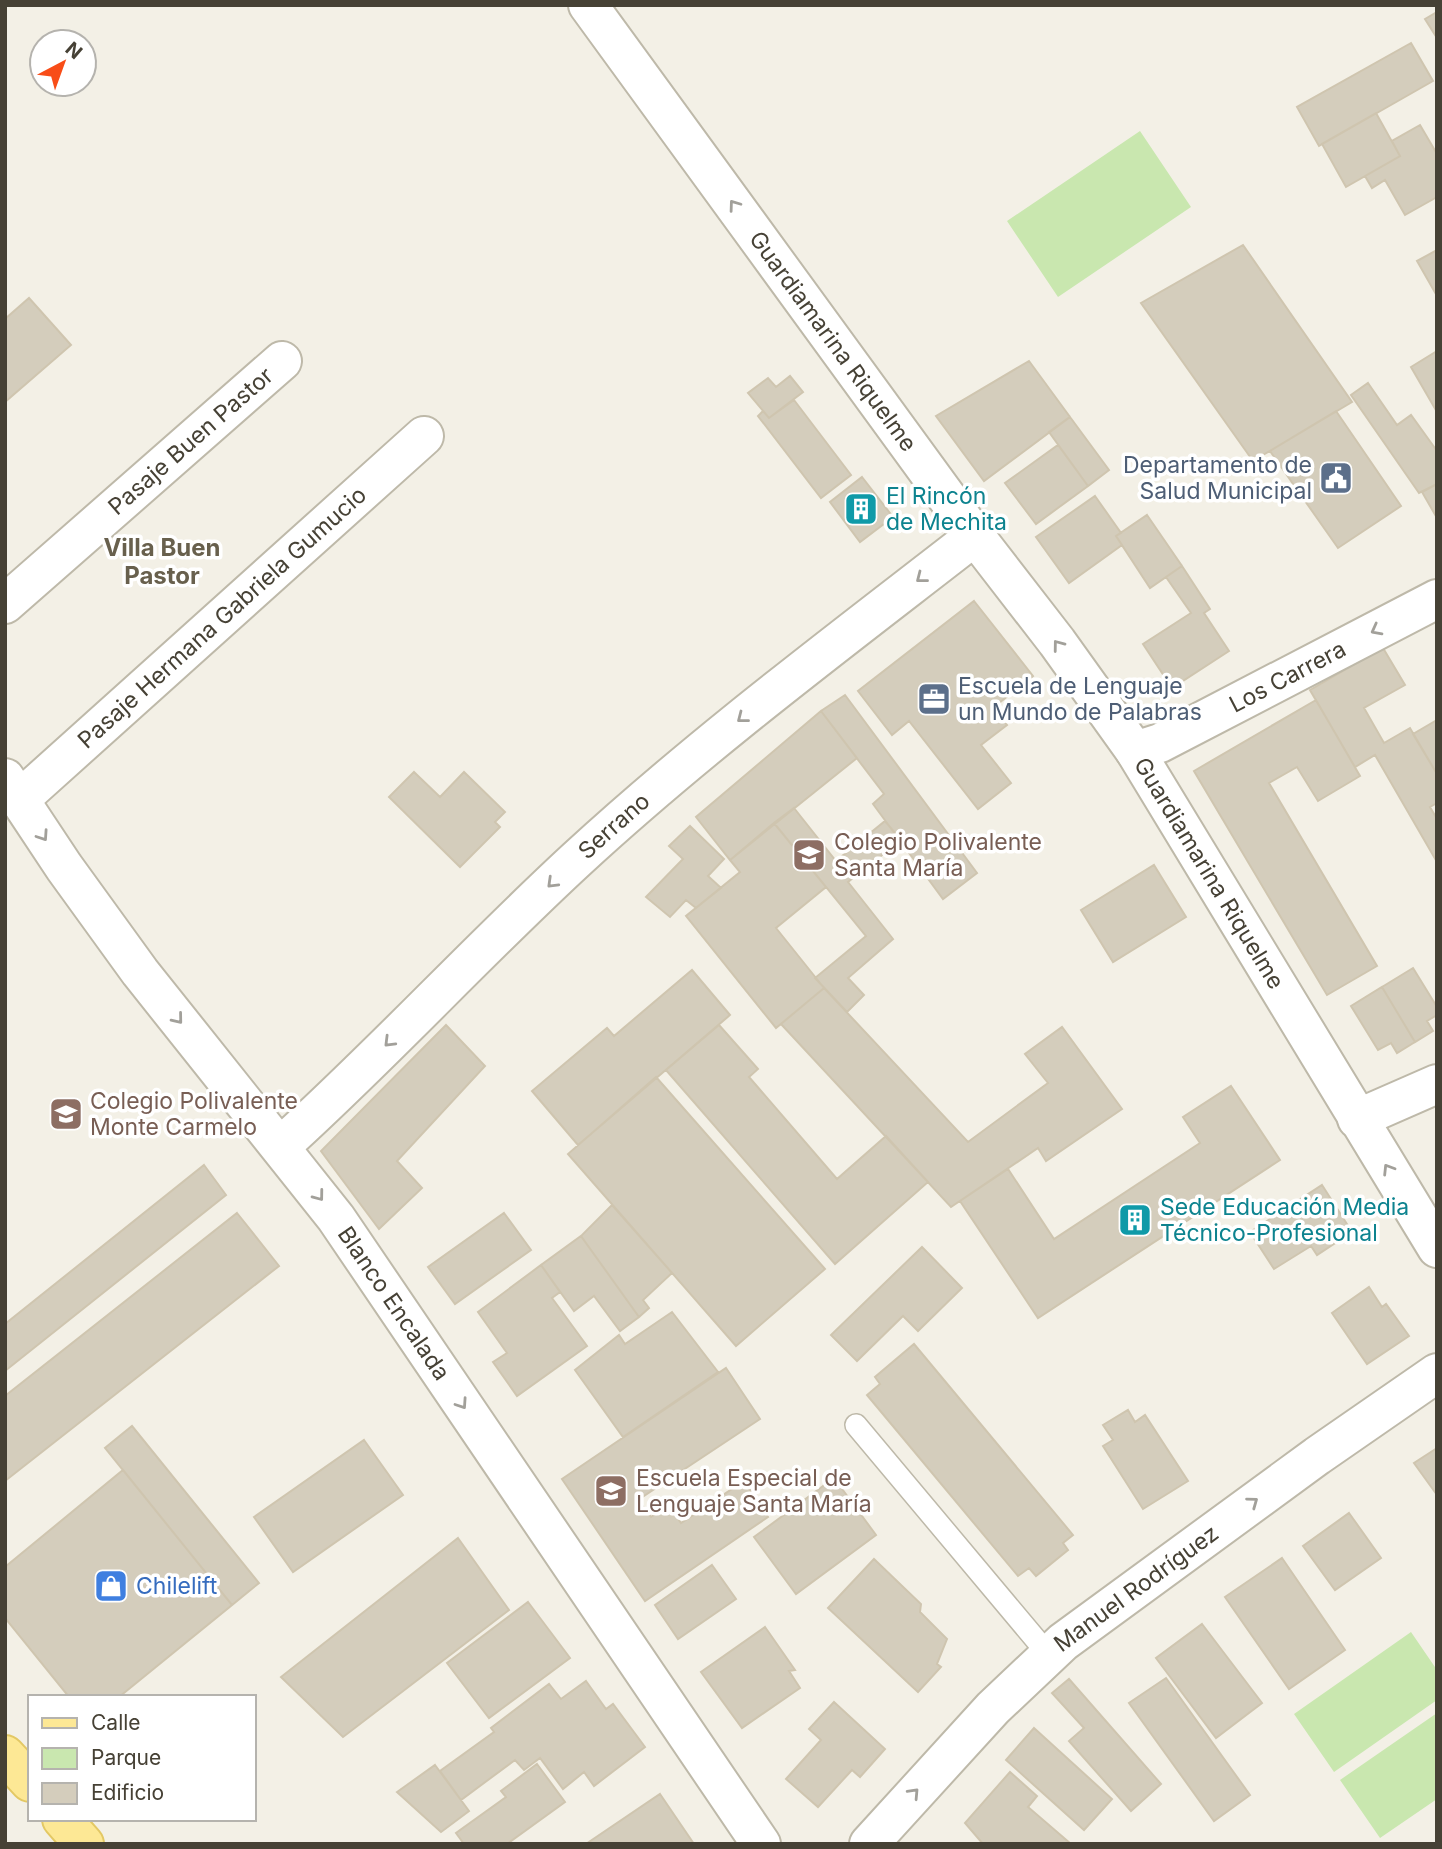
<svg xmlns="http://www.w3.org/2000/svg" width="1442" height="1849" viewBox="0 0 1442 1849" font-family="Inter,sans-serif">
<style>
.green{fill:#c9e7af}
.building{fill:#d4cdbc;stroke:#cfc5af;stroke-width:2}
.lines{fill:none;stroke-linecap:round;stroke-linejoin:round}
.service-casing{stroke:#beb9a9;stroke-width:24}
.minor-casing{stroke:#beb9a9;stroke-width:42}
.tertiary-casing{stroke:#beb9a9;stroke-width:42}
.primary-casing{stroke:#e3c864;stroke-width:42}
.service{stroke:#fff;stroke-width:21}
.minor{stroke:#fff;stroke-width:38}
.tertiary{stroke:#fff;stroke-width:38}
.primary{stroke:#fde895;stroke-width:38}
.oneway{stroke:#a2a09a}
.labels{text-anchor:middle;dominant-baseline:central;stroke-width:7;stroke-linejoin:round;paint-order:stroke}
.street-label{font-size:23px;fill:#464135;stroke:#fff}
.service-label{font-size:23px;fill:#4e5e75;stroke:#fff;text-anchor:end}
.culture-label{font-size:23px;fill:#0d838f;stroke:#fff;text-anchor:start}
.education-label{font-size:23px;fill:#785e54;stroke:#fff;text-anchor:start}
.shop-label{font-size:23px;fill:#366cbe;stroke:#fff;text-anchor:start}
.neighbourhood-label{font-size:24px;font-weight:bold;fill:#68604d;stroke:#fff}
</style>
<rect width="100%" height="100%" fill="#f3f0e6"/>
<!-- green -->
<path class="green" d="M1140,131L1191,207L1058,297L1007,221Z
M1411,1632L1437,1670V1700L1334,1772L1294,1714Z
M1437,1713V1799L1380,1838L1340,1780Z"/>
<!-- building -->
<path class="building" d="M1437,12V38L1425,19Z
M1411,43L1433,81L1319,146L1297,107Z
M1376,113L1400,156L1346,187L1322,144Z
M1420,125L1437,154V197L1405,215L1385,180L1372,188L1365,176L1400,156L1392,141Z
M1243,245L1352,402L1253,461L1141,303Z
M1437,250V296L1417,261Z
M29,298L71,345L5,402V319Z
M1437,351V412L1411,367Z
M1029,361L1070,417L984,481L936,416Z
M790,376L803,392L769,418L748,393L768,378L776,387Z
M1368,383L1397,425L1411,415L1437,451V484L1419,493L1351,395Z
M794,400L851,475L821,498L758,416L763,411L769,418Z
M1336,411L1401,506L1338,548L1270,451Z
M1070,417L1109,470L1088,486L1049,432Z
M1058,445L1088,486L1036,524L1005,483Z
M862,477L893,517L860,542L830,502Z
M1437,484V518L1422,492Z
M1095,496L1121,533L1116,536L1122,545L1069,583L1036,537Z
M1147,515L1182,566L1150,588L1116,536Z
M1182,566L1210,609L1204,613L1229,651L1172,688L1143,644L1191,613L1166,577Z
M974,601L1033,676L994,707L1007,725L981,745L1011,783L978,809L909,721L892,735L858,691Z
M1383,648L1405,685L1364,708L1384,743L1410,728L1437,774V803L1430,807L1437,819V862L1375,755L1355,767L1310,690Z
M845,695L977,873L943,899L873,804L884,794L821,711Z
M1316,700L1360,776L1318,801L1297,767L1269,783L1377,966L1327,995L1194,771Z
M821,711L857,758L730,860L696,817Z
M1437,720V774L1413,734Z
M414,772L440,797L464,772L505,812L495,822L500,827L460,867L389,797Z
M794,808L836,861L885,821L901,840L848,882L893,939L848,978L864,995L847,1012L815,978L866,936L774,823Z
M774,823L826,887L776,928L824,988L776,1028L686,916L740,872L730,860Z
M690,826L724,859L708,876L721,888L696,908L686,900L670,917L646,897L683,859L669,846Z
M1154,865L1186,917L1113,962L1081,910Z
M1413,968L1437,1007V1015L1427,1021L1433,1031L1415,1042L1382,987Z
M692,970L730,1015L578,1145L532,1091L607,1028L614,1036Z
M1382,987L1415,1042L1397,1053L1391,1043L1378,1050L1351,1006Z
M824,988L968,1142L1048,1083L1025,1054L1062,1027L1122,1109L1046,1161L1038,1148L951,1207L781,1024Z
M446,1025L485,1066L397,1161L422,1188L379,1229L321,1151Z
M719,1025L758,1069L749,1077L837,1179L886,1136L928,1182L835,1264L666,1070Z
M656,1077L825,1269L736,1346L568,1154Z
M1231,1086L1280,1160L1038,1318L960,1201L1008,1169L1054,1239L1200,1143L1183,1117Z
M204,1165L226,1195L5,1371V1324Z
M1322,1185L1352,1232L1317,1255L1311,1246L1274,1269L1250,1232Z
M612,1205L672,1273L643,1300L649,1308L639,1317L581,1236Z
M237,1213L279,1266L5,1481V1396Z
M504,1213L531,1250L455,1304L428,1267Z
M581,1236L639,1317L620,1331L594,1296L574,1311L541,1265Z
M922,1247L962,1288L918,1331L903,1316L857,1361L831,1335Z
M541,1265L560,1292L552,1298L587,1346L517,1396L493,1362L507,1353L478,1312Z
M1369,1287L1382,1307L1386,1304L1409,1336L1367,1364L1332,1313Z
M672,1312L718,1372L623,1437L575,1370L619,1335L625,1344Z
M914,1344L1073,1535L1063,1543L1068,1550L1036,1576L1029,1568L1018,1576L867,1395L880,1384L875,1377Z
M726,1368L760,1419L638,1500L651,1517L669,1505L681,1523L744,1481L768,1517L645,1601L562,1479Z
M1128,1410L1135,1422L1145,1415L1188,1481L1143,1509L1103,1446L1113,1440L1103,1425Z
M132,1426L259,1583L232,1605L105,1448Z
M364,1440L403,1495L293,1572L254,1517Z
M1437,1448V1495L1414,1463Z
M123,1470L232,1605L119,1697H69L5,1618V1567Z
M834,1478L876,1535L796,1594L754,1537Z
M1349,1513L1381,1558L1335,1590L1303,1546Z
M458,1538L509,1610L343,1737L281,1677Z
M1282,1558L1345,1650L1289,1689L1225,1597Z
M874,1559L921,1604L920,1612L947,1639L937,1664L941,1667L918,1692L828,1608Z
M712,1565L736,1599L678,1639L655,1605Z
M528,1602L570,1658L489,1718L447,1663Z
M1202,1624L1262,1703L1216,1738L1156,1658Z
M765,1627L795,1670L789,1671L800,1688L742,1728L701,1672Z
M1166,1678L1250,1795L1214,1821L1129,1703Z
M1069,1679L1161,1784L1131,1811L1069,1741L1084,1728L1052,1693Z
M586,1681L606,1709L613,1704L645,1747L594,1786L584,1772L563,1789L540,1758L524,1770L515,1760L461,1800L440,1771L494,1732L491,1728L549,1684L561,1699Z
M834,1702L885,1749L860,1777L852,1770L818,1807L786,1779L821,1740L809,1729Z
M1034,1728L1112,1799L1084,1830L1006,1760Z
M537,1764L565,1802L507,1844H464L456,1833L506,1797L501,1791Z
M435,1765L469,1811L441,1832L397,1792Z
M1010,1772L1037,1796L1028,1807L1071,1844H983L965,1823Z
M660,1794L694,1844H586Z"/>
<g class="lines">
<defs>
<path id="service" d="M856,1425L1048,1654"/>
<g id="minor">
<path id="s1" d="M5,604L282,361"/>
<path id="s2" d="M1135,751L1160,743L1437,599"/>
<path id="s3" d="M19,800L424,436"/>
<path d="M1357,1119L1437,1084"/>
<path id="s4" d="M281,1146C383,1054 476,952 577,859C703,743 840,641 975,536"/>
</g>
<g id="tertiary">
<path id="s5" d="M588,5L975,536L1057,642L1135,751L1437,1248"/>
<path id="s6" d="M5,778L64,867L140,972L336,1218L761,1844"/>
<path id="s7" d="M869,1844L993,1708L1063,1642L1317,1456L1437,1373"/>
</g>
<path id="primary" d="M5,1755L30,1782
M62,1819L84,1844"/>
</defs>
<!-- service casing -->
<use href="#service" class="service-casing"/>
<!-- minor casing -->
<use href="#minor" class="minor-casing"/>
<!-- tertiary casing -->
<use href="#tertiary" class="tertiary-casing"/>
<!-- primary casing -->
<use href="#primary" class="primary-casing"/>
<!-- service -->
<use href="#service" class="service"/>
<!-- minor -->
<use href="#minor" class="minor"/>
<!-- tertiary -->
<use href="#tertiary" class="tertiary"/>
<!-- primary -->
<use href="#primary" class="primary"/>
</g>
<!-- one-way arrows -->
<defs><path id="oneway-chevron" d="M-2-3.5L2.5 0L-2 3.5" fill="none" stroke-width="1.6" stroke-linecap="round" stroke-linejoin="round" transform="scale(1.75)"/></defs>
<g class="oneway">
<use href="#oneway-chevron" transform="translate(734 205) rotate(-126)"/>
<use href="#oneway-chevron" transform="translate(921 578) rotate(142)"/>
<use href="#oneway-chevron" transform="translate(1376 630) rotate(152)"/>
<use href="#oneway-chevron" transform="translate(1058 645) rotate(-127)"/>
<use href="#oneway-chevron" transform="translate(742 718) rotate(142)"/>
<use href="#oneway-chevron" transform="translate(43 836) rotate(56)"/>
<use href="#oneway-chevron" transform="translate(552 883) rotate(136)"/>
<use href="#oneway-chevron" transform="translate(178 1019) rotate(51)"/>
<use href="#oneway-chevron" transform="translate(389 1042) rotate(135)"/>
<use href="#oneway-chevron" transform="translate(1388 1169) rotate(-122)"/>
<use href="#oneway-chevron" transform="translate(319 1196) rotate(53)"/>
<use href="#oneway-chevron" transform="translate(462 1404) rotate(56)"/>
<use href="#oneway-chevron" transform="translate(1253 1502) rotate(-36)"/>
<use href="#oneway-chevron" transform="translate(914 1793) rotate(-47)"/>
</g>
<!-- icons -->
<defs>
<symbol id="civic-square" viewBox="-11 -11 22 22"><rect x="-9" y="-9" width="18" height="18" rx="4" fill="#5c6f8a" stroke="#fff"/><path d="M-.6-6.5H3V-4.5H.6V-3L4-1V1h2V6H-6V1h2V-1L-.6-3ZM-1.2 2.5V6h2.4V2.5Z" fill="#fff"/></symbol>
<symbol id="building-square" viewBox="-11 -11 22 22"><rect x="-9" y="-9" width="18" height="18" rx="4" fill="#0f9aa8" stroke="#fff"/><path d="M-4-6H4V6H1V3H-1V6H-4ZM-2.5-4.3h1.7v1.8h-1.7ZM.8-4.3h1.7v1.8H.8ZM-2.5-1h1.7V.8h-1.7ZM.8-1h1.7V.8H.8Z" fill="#fff"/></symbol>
<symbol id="office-square" viewBox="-11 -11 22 22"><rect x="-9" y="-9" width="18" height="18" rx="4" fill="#5c6f8a" stroke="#fff"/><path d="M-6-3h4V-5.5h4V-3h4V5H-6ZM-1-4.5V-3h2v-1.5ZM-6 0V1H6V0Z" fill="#fff"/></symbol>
<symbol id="school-square" viewBox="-11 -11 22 22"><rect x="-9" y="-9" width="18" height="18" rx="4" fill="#8d6e63" stroke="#fff"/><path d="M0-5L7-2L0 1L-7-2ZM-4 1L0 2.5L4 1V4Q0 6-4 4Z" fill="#fff"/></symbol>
<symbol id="shop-square" viewBox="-11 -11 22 22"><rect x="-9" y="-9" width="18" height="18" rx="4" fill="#3f7fe0" stroke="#fff"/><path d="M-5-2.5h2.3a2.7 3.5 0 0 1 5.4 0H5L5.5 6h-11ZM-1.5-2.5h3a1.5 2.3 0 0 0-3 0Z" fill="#fff"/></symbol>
</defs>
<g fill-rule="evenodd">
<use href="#civic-square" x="1317" y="459" width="38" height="38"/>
<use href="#building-square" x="842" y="490" width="38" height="38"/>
<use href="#office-square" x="915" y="680" width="38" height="38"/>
<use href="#school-square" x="790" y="836" width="38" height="38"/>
<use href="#school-square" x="47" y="1095" width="38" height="38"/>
<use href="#building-square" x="1116" y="1201" width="38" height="38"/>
<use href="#school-square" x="592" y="1472" width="38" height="38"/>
<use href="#shop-square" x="92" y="1567" width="38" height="38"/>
</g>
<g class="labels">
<!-- street labels -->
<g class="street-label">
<text stroke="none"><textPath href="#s5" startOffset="416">Guardiamarina Riquelme</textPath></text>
<text stroke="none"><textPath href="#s1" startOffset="247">Pasaje Buen Pastor</textPath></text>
<text stroke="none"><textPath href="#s3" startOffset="273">Pasaje Hermana Gabriela Gumucio</textPath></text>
<text stroke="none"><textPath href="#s2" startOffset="170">Los Carrera</textPath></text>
<text stroke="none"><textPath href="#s4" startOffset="462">Serrano</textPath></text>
<text stroke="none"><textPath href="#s5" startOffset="1068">Guardiamarina Riquelme</textPath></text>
<text stroke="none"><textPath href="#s6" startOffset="654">Blanco Encalada</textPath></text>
<text stroke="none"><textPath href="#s7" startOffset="371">Manuel Rodríguez</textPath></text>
</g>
<!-- service labels -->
<g class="service-label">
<text x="1312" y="465">Departamento de<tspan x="1312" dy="26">Salud Municipal</tspan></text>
<text x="958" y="686" text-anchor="start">Escuela de Lenguaje<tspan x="958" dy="26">un Mundo de Palabras</tspan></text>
</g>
<!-- culture labels -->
<g class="culture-label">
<text x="886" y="496">El Rincón<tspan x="886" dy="26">de Mechita</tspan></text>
<text x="1160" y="1207">Sede Educación Media<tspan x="1160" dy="26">Técnico-Profesional</tspan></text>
</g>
<!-- education labels -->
<g class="education-label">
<text x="834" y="842">Colegio Polivalente<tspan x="834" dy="26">Santa María</tspan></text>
<text x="90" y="1101">Colegio Polivalente<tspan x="90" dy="26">Monte Carmelo</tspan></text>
<text x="636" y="1478">Escuela Especial de<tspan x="636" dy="26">Lenguaje Santa María</tspan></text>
</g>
<!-- shop labels -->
<g class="shop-label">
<text x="136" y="1586">Chilelift</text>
</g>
<!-- neighbourhood labels -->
<g class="neighbourhood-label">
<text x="162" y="547">Villa Buen<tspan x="162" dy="28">Pastor</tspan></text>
</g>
</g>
<!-- border -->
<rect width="1442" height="1849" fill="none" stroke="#464135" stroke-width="14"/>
<!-- legend -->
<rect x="28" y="1695" width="228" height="126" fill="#ffffff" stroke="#b5b3ae" stroke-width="2"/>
<rect x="42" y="1718" width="35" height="10" fill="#fde895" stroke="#b5b3ae" stroke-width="2"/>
<text x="91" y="1730" font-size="21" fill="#464135">Calle</text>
<rect x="42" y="1748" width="35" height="21" fill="#c9e7af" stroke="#b5b3ae" stroke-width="2"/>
<text x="91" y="1765" font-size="21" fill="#464135">Parque</text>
<rect x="42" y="1783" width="35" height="21" fill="#d4cdbc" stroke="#b5b3ae" stroke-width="2"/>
<text x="91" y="1800" font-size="21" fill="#464135">Edificio</text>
<!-- north arrow -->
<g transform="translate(63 63) rotate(41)"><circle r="33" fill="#ffffff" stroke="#b5b3ae" stroke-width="2"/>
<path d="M0-5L12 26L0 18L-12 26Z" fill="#f84d18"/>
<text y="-10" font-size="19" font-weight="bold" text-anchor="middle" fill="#464135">N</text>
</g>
</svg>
